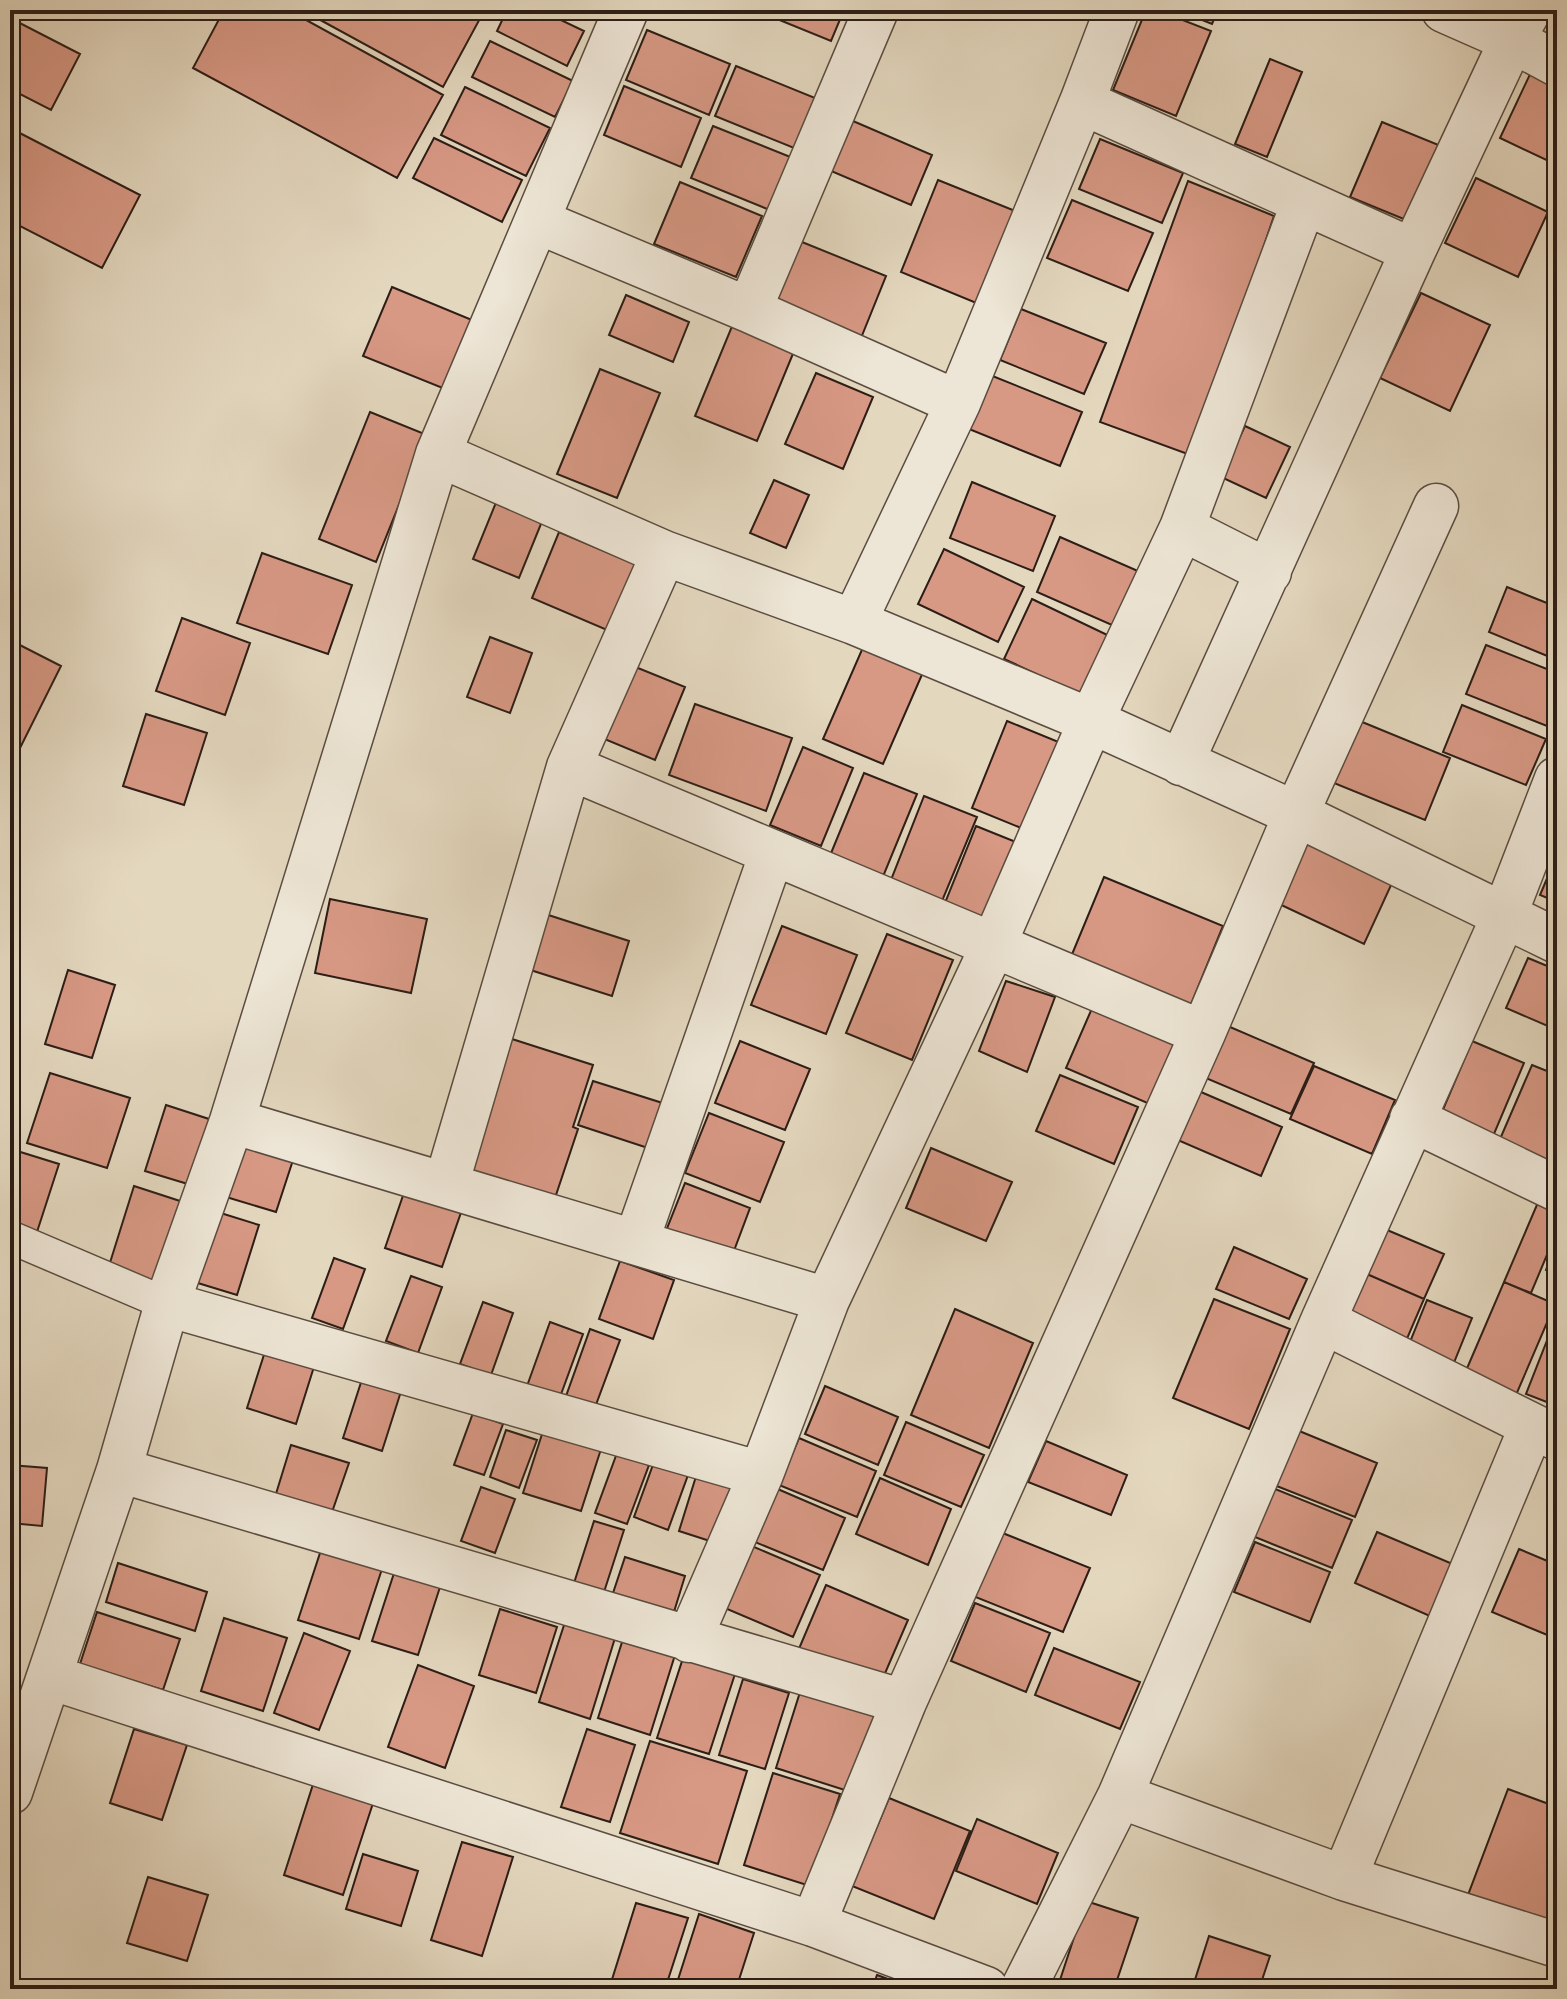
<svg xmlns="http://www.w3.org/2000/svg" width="1567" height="1999" viewBox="0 0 1567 1999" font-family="'Old Standard TT',serif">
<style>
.building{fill:#d79884;stroke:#2c1d16;stroke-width:2}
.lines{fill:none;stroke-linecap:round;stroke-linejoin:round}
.lane-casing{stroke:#5a4c40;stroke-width:35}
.street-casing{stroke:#5a4c40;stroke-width:47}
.lane{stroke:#ede5d5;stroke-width:32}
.street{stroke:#ede5d5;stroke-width:44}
</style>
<rect width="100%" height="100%" fill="#e3d7be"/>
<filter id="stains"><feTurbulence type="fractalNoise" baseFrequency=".0025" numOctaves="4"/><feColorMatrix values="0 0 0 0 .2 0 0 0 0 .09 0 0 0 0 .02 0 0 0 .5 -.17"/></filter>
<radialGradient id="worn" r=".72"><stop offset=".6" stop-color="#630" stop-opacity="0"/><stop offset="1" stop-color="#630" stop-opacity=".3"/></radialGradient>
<!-- building -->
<path class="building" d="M224,10H288L443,95L397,178L193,68Z
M302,10H477L483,13L443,87Z
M507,10H540L584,31L567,66L497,31Z
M755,10H844L831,41Z
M1146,10H1157L1211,31L1176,116L1113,90Z
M1177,10H1218L1212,24Z
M10,18L80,54L51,110L10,89Z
M647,30L730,64L709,115L626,80Z
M490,41L573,81L555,117L472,77Z
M1270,59L1302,72L1267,157L1235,144Z
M736,66L820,100L799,150L715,116Z
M1532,70L1557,82V165L1500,138Z
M624,86L701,118L681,167L604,135Z
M465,87L550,128L526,176L441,135Z
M846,118L932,155L911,205L824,168Z
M1382,122L1441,146L1411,222L1350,197Z
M713,126L803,162L782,215L691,178Z
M10,128L140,195L102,268L10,221Z
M434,138L522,180L502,222L413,178Z
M1100,139L1183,173L1162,223L1079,189Z
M1476,178L1548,212L1518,277L1445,243Z
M938,180L1025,215L986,307L901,272Z
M1188,181L1274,216L1193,456L1100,422Z
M680,182L762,216L736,277L654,244Z
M1072,200L1153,233L1128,291L1047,258Z
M797,240L886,276L861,338L772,302Z
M392,287L472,320L445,389L363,356Z
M1421,293L1490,325L1450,411L1380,378Z
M626,295L689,322L673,362L609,335Z
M1021,309L1106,343L1084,394L1000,360Z
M735,319L797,344L757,441L695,416Z
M600,369L660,393L617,498L557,474Z
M816,373L873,397L843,469L785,444Z
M985,373L1082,412L1060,466L964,427Z
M370,412L427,435L376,562L319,539Z
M1245,426L1290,447L1266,498L1221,477Z
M774,480L809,495L786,548L750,533Z
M972,482L1055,516L1033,571L950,538Z
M497,500L543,519L519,578L473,559Z
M559,532L642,567L614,633L532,598Z
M1060,537L1154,578L1130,633L1037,592Z
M944,549L1024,587L998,642L918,604Z
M262,553L352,585L328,654L237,623Z
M1507,587L1557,607V660L1489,632Z
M1032,599L1122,642L1095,701L1004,659Z
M182,618L250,643L225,715L156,691Z
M490,637L532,653L510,713L467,697Z
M10,640L61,666L10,768Z
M864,645L924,670L883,764L823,739Z
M1486,645L1557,673V703L1547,726L1466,694Z
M633,666L685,687L655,760L602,738Z
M695,704L792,738L766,811L669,775Z
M1462,705L1546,739L1526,785L1443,752Z
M146,714L207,733L184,805L123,786Z
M1350,717L1450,758L1425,820L1324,779Z
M1007,721L1061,743L1026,830L972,808Z
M803,747L853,768L821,846L770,825Z
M864,773L917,794L882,879L829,858Z
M924,796L977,817L942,901L891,880Z
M976,826L1021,844L990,921L945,903Z
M1305,842L1392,883L1364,944L1277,903Z
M1557,855V902L1540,895Z
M1104,877L1223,926L1188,1012L1068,964Z
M330,899L427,919L411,993L315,973Z
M539,912L629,941L612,996L521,967Z
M782,926L857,955L826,1034L751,1005Z
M887,934L953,960L912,1060L846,1033Z
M1528,958L1557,970V1030L1506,1008Z
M68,970L115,985L92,1058L45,1044Z
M1006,981L1055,997L1027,1072L979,1051Z
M1093,1006L1179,1042L1152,1105L1066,1068Z
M1223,1024L1314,1063L1291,1114L1201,1076Z
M512,1039L593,1065L573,1127L578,1129L553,1204L467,1176Z
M740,1041L810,1069L785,1130L715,1103Z
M1472,1041L1524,1063L1491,1141L1439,1119Z
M1532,1065L1557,1075V1145L1547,1168L1497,1146Z
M1314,1066L1395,1100L1372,1154L1290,1119Z
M50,1073L130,1098L107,1168L27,1143Z
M1060,1075L1138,1107L1114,1164L1036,1131Z
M593,1081L672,1106L657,1151L578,1125Z
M1194,1089L1282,1127L1261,1176L1173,1138Z
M166,1105L212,1120L191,1185L145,1171Z
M709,1113L784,1142L760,1202L685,1173Z
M242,1137L295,1154L276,1212L223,1196Z
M931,1148L1012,1182L986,1241L906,1208Z
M14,1150L59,1164L36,1235L10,1227V1163Z
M408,1181L465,1201L442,1267L385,1248Z
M685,1183L750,1208L732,1256L666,1231Z
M134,1186L183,1202L156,1284L108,1269Z
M1539,1200L1557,1207V1231L1531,1293L1504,1282Z
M211,1210L259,1225L237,1295L188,1280Z
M1380,1227L1444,1254L1424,1299L1360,1271Z
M1557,1241V1274L1546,1270Z
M1234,1247L1307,1279L1289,1319L1216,1289Z
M334,1258L365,1269L343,1329L312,1318Z
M620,1261L674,1280L653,1339L599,1319Z
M1360,1271L1424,1299L1403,1348L1338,1317Z
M411,1276L442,1287L418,1353L386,1341Z
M1504,1282L1555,1304L1516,1395L1465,1373Z
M1214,1299L1290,1329L1249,1429L1173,1398Z
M1427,1300L1472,1318L1453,1365L1408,1347Z
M483,1302L513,1313L491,1375L460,1364Z
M955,1309L1033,1343L989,1448L911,1415Z
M1557,1315V1406L1526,1394Z
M550,1322L583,1334L560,1397L527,1386Z
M590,1329L620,1340L594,1410L565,1399Z
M269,1339L318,1354L296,1424L247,1408Z
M365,1370L404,1382L382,1451L343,1438Z
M825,1386L898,1417L878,1465L805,1434Z
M473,1413L503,1424L484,1475L454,1465Z
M906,1422L984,1455L961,1507L884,1475Z
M544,1428L602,1446L581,1511L523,1493Z
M1292,1428L1377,1463L1355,1517L1269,1483Z
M506,1430L537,1440L519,1488L490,1477Z
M799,1438L876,1471L857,1517L779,1485Z
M1046,1441L1127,1475L1111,1515L1028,1482Z
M291,1445L349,1463L331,1515L275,1497Z
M617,1453L649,1465L627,1524L595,1513Z
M654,1462L688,1475L668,1530L634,1517Z
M10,1465L47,1468L42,1526L10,1523Z
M698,1470L735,1482L716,1543L679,1531Z
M880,1478L951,1509L928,1565L856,1534Z
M481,1487L515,1499L495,1553L461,1541Z
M773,1487L845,1518L823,1570L750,1540Z
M1270,1487L1352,1520L1332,1568L1250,1535Z
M594,1521L624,1530L604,1592L574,1583Z
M1000,1532L1090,1568L1063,1632L973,1596Z
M1377,1532L1455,1565L1432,1617L1355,1583Z
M1255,1542L1330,1572L1310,1622L1234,1592Z
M747,1544L820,1575L793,1637L720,1606Z
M1519,1549L1557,1565V1639L1492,1612Z
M321,1550L382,1569L359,1639L298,1620Z
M625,1557L685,1576L673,1615L612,1596Z
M118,1563L207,1592L195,1631L106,1602Z
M395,1570L441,1584L418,1655L372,1641Z
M826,1585L908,1620L880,1685L798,1651Z
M975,1603L1050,1633L1026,1692L951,1661Z
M500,1609L557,1627L536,1693L479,1675Z
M97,1612L180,1639L163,1690L80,1664Z
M224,1618L287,1638L263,1711L201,1691Z
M565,1622L615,1638L590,1719L539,1702Z
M304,1633L350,1651L319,1730L274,1713Z
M623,1639L675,1655L650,1735L598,1718Z
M1054,1648L1140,1682L1120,1729L1035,1695Z
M683,1658L735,1674L709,1754L657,1738Z
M418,1665L474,1686L445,1768L388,1747Z
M743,1679L789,1693L765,1769L719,1755Z
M801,1689L879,1714L854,1793L776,1768Z
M134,1729L187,1745L162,1820L110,1803Z
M587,1729L635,1745L610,1822L561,1807Z
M650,1741L747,1771L718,1864L620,1833Z
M773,1773L840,1794L810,1886L744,1865Z
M316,1775L376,1794L343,1895L284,1875Z
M1508,1789L1557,1807V1904L1549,1924L1468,1895Z
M889,1798L970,1831L934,1919L852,1886Z
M977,1819L1058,1853L1037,1904L956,1871Z
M462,1842L513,1857L482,1956L431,1940Z
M363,1854L418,1871L401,1926L346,1909Z
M148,1877L208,1895L187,1961L127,1943Z
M1086,1901L1138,1918L1114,1989H1079L1059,1983Z
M636,1903L688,1918L665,1989H609Z
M699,1914L754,1933L736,1989H675Z
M1209,1936L1270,1956L1259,1989H1192Z
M877,1975L915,1989H872Z"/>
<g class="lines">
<defs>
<path id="lane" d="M10,1237L167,1304"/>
<path id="street" d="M1444,10L1512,40L1557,64
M1082,102L1413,251
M537,221L749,310L958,403
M749,310L876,10
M438,454L664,553L854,622L1091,721L1296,814L1557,941
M1182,528L1269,572
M854,622L958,403L1082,102L1117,10
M1181,763L1413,251L1512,40L1529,10
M569,767L1203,1033
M1412,1119L1557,1189
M232,1121L827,1300
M446,1185L569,767L664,553
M636,1242L772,853
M167,1304L761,1474
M1323,1321L1557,1438
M119,1470L904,1702
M689,1640L761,1474L827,1300L993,946L1091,721L1182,528L1304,202
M50,1677L813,1924L986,1989
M10,1792L119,1470L167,1304L232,1121L438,454L626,10
M1120,1796L1344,1878L1557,1945
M1344,1878L1532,1426
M813,1924L904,1702L1203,1033L1296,814L1436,506
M1023,1989L1120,1796L1323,1321L1504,916L1557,779"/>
</defs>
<!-- lane casing -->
<use href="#lane" class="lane-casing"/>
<!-- street casing -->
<use href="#street" class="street-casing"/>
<!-- lane -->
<use href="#lane" class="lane"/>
<!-- street -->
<use href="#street" class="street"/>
</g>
<!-- margin -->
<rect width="1567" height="1999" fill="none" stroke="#e3d7be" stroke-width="40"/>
<rect x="12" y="12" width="1543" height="1975" fill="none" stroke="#2c1d16" stroke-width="4"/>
<rect x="20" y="20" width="1527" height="1959" fill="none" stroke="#2c1d16" stroke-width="2"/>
<rect width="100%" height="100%" filter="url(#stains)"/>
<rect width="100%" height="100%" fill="url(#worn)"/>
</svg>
